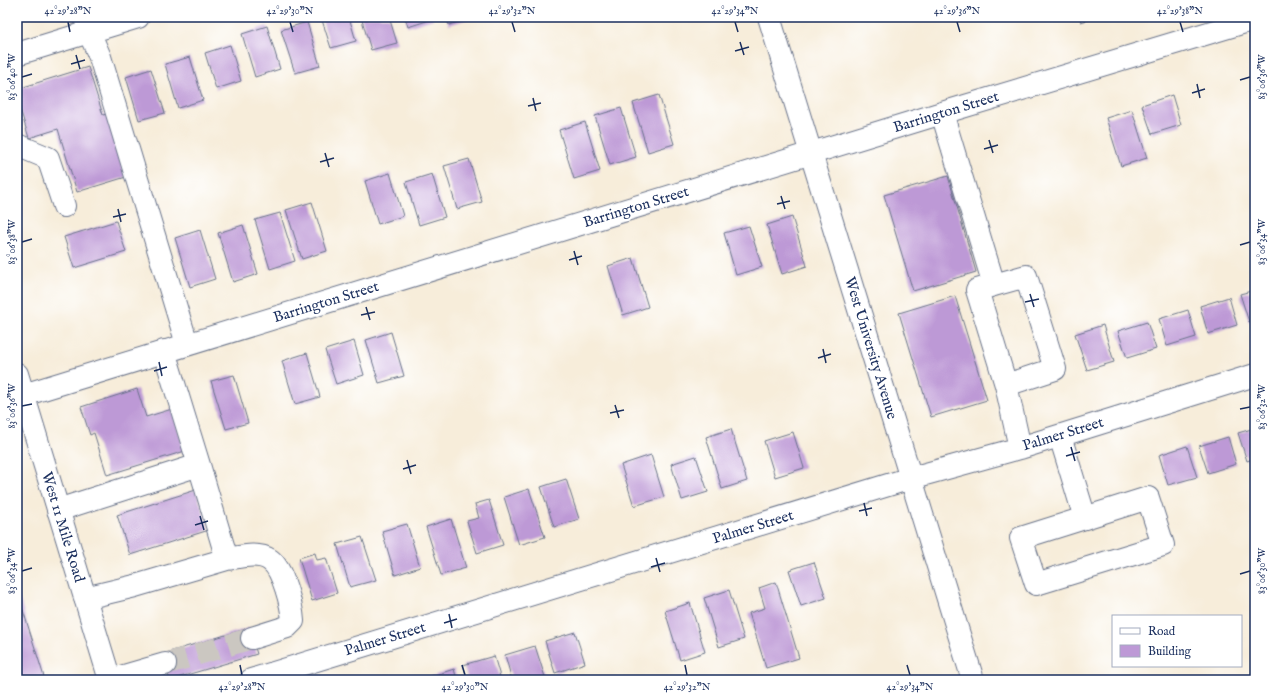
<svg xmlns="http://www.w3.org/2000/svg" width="1272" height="697" viewBox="0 0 1272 697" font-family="'IM FELL English',serif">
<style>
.building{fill:#bd99d6}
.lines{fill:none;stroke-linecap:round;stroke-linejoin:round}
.minor-tunnel{stroke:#cbc7c1;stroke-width:22;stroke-dasharray:22 11;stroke-linecap:butt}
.minor-casing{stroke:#687289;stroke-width:24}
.major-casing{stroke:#687289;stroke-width:24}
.minor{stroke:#fff;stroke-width:22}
.major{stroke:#fff;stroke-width:22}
.ticks{fill:none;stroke:#1b2f5e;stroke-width:1.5}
.labels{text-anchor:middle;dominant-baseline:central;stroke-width:4;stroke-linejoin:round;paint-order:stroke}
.street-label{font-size:15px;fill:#1b2f5e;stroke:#fff}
.neatline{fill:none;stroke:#1b2f5e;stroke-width:1.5}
.ticks-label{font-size:10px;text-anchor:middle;fill:#1b2f5e}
</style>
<rect width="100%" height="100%" fill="#fff"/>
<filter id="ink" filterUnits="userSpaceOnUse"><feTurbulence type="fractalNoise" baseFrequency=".025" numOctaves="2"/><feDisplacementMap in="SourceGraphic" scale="8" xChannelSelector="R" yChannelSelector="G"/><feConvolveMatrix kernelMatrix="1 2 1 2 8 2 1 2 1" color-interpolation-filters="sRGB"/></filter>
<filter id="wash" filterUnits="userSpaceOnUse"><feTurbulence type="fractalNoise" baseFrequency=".012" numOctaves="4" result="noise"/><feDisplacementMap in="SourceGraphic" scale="16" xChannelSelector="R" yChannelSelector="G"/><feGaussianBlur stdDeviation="0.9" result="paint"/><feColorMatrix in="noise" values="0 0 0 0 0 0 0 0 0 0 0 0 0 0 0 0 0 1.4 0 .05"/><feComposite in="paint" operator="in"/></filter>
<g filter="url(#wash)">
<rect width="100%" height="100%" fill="#f7edda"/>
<g id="blocks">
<!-- building -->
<path class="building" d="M321,17H349L356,41L331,48Z
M361,17H389L397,43L371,50Z
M405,17H432L433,19L408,27Z
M446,17H474L449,25Z
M1079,17H1097L1081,22Z
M307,22L320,66L295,73L281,30Z
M267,26L280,69L255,77L242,34Z
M230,45L241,81L216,89L205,53Z
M190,57L203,100L178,108L165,64Z
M88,67L103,115L107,114L126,177L77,192L58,129L29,138L17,99V89Z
M151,69L165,113L139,120L126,77Z
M659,95L674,144L648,152L633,103Z
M1172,95L1181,125L1152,134L1142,105Z
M621,108L636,157L610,165L595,116Z
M1132,110L1147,158L1121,166L1106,118Z
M585,122L600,171L574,179L559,130Z
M469,159L482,202L457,209L444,166Z
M390,173L403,216L378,224L365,181Z
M432,174L445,217L419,225L406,182Z
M948,176L976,272L913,291L884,195Z
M312,202L327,251L302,259L286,210Z
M280,213L295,261L270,269L255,220Z
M792,217L807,266L782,274L767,225Z
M116,221L126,252L74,268L64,237Z
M243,225L258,274L233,282L218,233Z
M749,226L762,267L736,275L724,233Z
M200,230L215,279L190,287L175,238Z
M633,258L648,307L623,315L608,266Z
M1255,290V320L1249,322L1240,294Z
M955,296L987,400L931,417L899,313Z
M1229,297L1237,325L1208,334L1200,306Z
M1188,310L1196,337L1167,346L1159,319Z
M1147,322L1156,349L1127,358L1118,331Z
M1103,325L1114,362L1087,370L1075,334Z
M391,332L404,376L379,383L366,340Z
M354,341L364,375L336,384L325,350Z
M307,353L320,397L295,404L282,361Z
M234,375L248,423L226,429L211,381Z
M137,389L146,417L172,409L185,451L107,475L94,433L90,435L81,407Z
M1255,428V458L1247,461L1238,433Z
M731,429L747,481L722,489L706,437Z
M793,432L804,468L775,477L764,441Z
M1228,437L1236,464L1208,473L1199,446Z
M1187,446L1197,477L1168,485L1159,455Z
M651,455L664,497L634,506L621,465Z
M696,456L708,492L682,500L671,464Z
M566,479L579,519L554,527L541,487Z
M529,489L545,537L519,545L504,497Z
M196,490L209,530L130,555L117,515Z
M489,500L503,545L477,553L467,521L479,518L475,504Z
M451,519L466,568L441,575L426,527Z
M407,524L420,567L395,575L382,531Z
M362,537L376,580L350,587L337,544Z
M315,553L317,560L326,558L337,593L312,601L299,558Z
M814,562L826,598L801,606L789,570Z
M776,582L799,658L766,668L749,613L765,608L759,588Z
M729,590L744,639L719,647L704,598Z
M17,591L45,680H17Z
M690,603L705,652L680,660L665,611Z
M249,628L257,654L170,680L162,654Z
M575,632L585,663L555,673L545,641Z
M535,646L545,677L535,680H512L505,655Z
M494,656L501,680H468L463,665Z
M454,669L457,680H424L423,679Z"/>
</g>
</g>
<g filter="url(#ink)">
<use href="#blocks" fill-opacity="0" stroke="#687289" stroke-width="1"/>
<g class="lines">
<!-- minor-tunnel -->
<path class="minor-tunnel" d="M165,664L252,638"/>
<defs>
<path id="minor" d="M85,17L89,32L100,57L187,344
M769,17L973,680
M17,54L138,17
M942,113L994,285L977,290L1006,385L1020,448
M17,145L48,158L64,206
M994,285L1026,276L1055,369L1006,385
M17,397L942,113L1255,19
M1060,436L1085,518
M1148,498L1163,545L1036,584L1021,538Z
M58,510L199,465L164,351
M227,559C240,557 258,552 270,560C283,569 292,606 293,621L287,627L252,638
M85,598L135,586L227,559L199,465
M110,680L165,664
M251,680L911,478L1020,448L1255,375"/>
<path id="major" d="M17,374L110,680"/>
</defs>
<!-- minor casing -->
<use href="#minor" class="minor-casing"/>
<!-- major casing -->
<use href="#major" class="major-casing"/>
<!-- minor -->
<use href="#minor" class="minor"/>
<!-- major -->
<use href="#major" class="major"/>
</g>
</g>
<!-- ticks -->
<path class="ticks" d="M68,22L70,32M290,22L293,32M512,22L515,32M735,22L738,32M957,22L960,32M1180,22L1183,32M740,42L744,55M735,51L749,47M76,55L80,69M71,64L85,60M22,77L32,74M1240,80L1250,77M1197,84L1200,98M1192,93L1205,89M533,98L536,111M528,106L541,103M989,140L993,153M984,149L998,145M325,153L329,167M320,162L334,158M781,196L785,209M777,204L790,201M118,209L121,222M113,217L126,214M22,242L32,239M1240,245L1250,242M574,251L578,265M569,260L582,256M1030,294L1034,307M1025,302L1039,299M366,307L370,320M361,315L375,312M823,349L826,363M818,358L831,354M159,362L162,376M154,371L167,367M615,405L619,418M22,406L32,404M1240,409L1250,407M610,413L624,410M1071,447L1075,461M1066,456L1080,452M407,460L411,474M403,469L416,465M864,503L867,516M859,511L872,508M200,516L204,530M195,525L208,521M656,558L660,572M651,567L665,563M22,571L32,568M1240,574L1250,571M449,614L452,628M444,623L457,619M240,665L242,675M462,665L465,675M685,665L687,675M907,665L910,675"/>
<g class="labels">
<!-- street labels -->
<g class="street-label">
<text transform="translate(946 112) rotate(-17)">Barrington Street</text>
<text transform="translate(636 207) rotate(-17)">Barrington Street</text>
<text transform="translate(326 302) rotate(-17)">Barrington Street</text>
<text transform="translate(871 348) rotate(73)">West University Avenue</text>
<text transform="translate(1063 434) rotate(-17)">Palmer Street</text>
<text transform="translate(63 527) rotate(73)">West 11 Mile Road</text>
<text transform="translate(753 527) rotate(-17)">Palmer Street</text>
<text transform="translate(385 639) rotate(-17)">Palmer Street</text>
</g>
</g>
<!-- margin -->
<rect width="1272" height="697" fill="none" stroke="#fff" stroke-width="44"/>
<!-- legend -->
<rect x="1112" y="615" width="130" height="52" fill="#ffffff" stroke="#a4acbf"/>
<rect x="1120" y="628" width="20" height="6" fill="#ffffff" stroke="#a4acbf"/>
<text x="1148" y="635" font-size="12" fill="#1b2f5e">Road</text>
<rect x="1120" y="645" width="20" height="12" fill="#bd99d6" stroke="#a4acbf"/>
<text x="1148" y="655" font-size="12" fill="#1b2f5e">Building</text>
<rect x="22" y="22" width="1228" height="653" class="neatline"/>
<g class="ticks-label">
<text x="68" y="14">42°29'28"N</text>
<text x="290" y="14">42°29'30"N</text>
<text x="512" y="14">42°29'32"N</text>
<text x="735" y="14">42°29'34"N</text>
<text x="957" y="14">42°29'36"N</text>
<text x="1180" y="14">42°29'38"N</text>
<text transform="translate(11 77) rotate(-90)" y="4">83°06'40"W</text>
<text transform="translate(1261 77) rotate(-90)" y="4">83°06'36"W</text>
<text transform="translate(11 242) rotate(-90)" y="4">83°06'38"W</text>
<text transform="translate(1261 242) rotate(-90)" y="4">83°06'34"W</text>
<text transform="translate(11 406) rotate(-90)" y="4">83°06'36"W</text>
<text transform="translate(1261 407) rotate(-90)" y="4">83°06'32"W</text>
<text transform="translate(11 571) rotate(-90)" y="4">83°06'34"W</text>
<text transform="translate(1261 571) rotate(-90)" y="4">83°06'30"W</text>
<text x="242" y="690">42°29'28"N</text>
<text x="465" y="690">42°29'30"N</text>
<text x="687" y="690">42°29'32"N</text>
<text x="910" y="690">42°29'34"N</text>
</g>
</svg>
